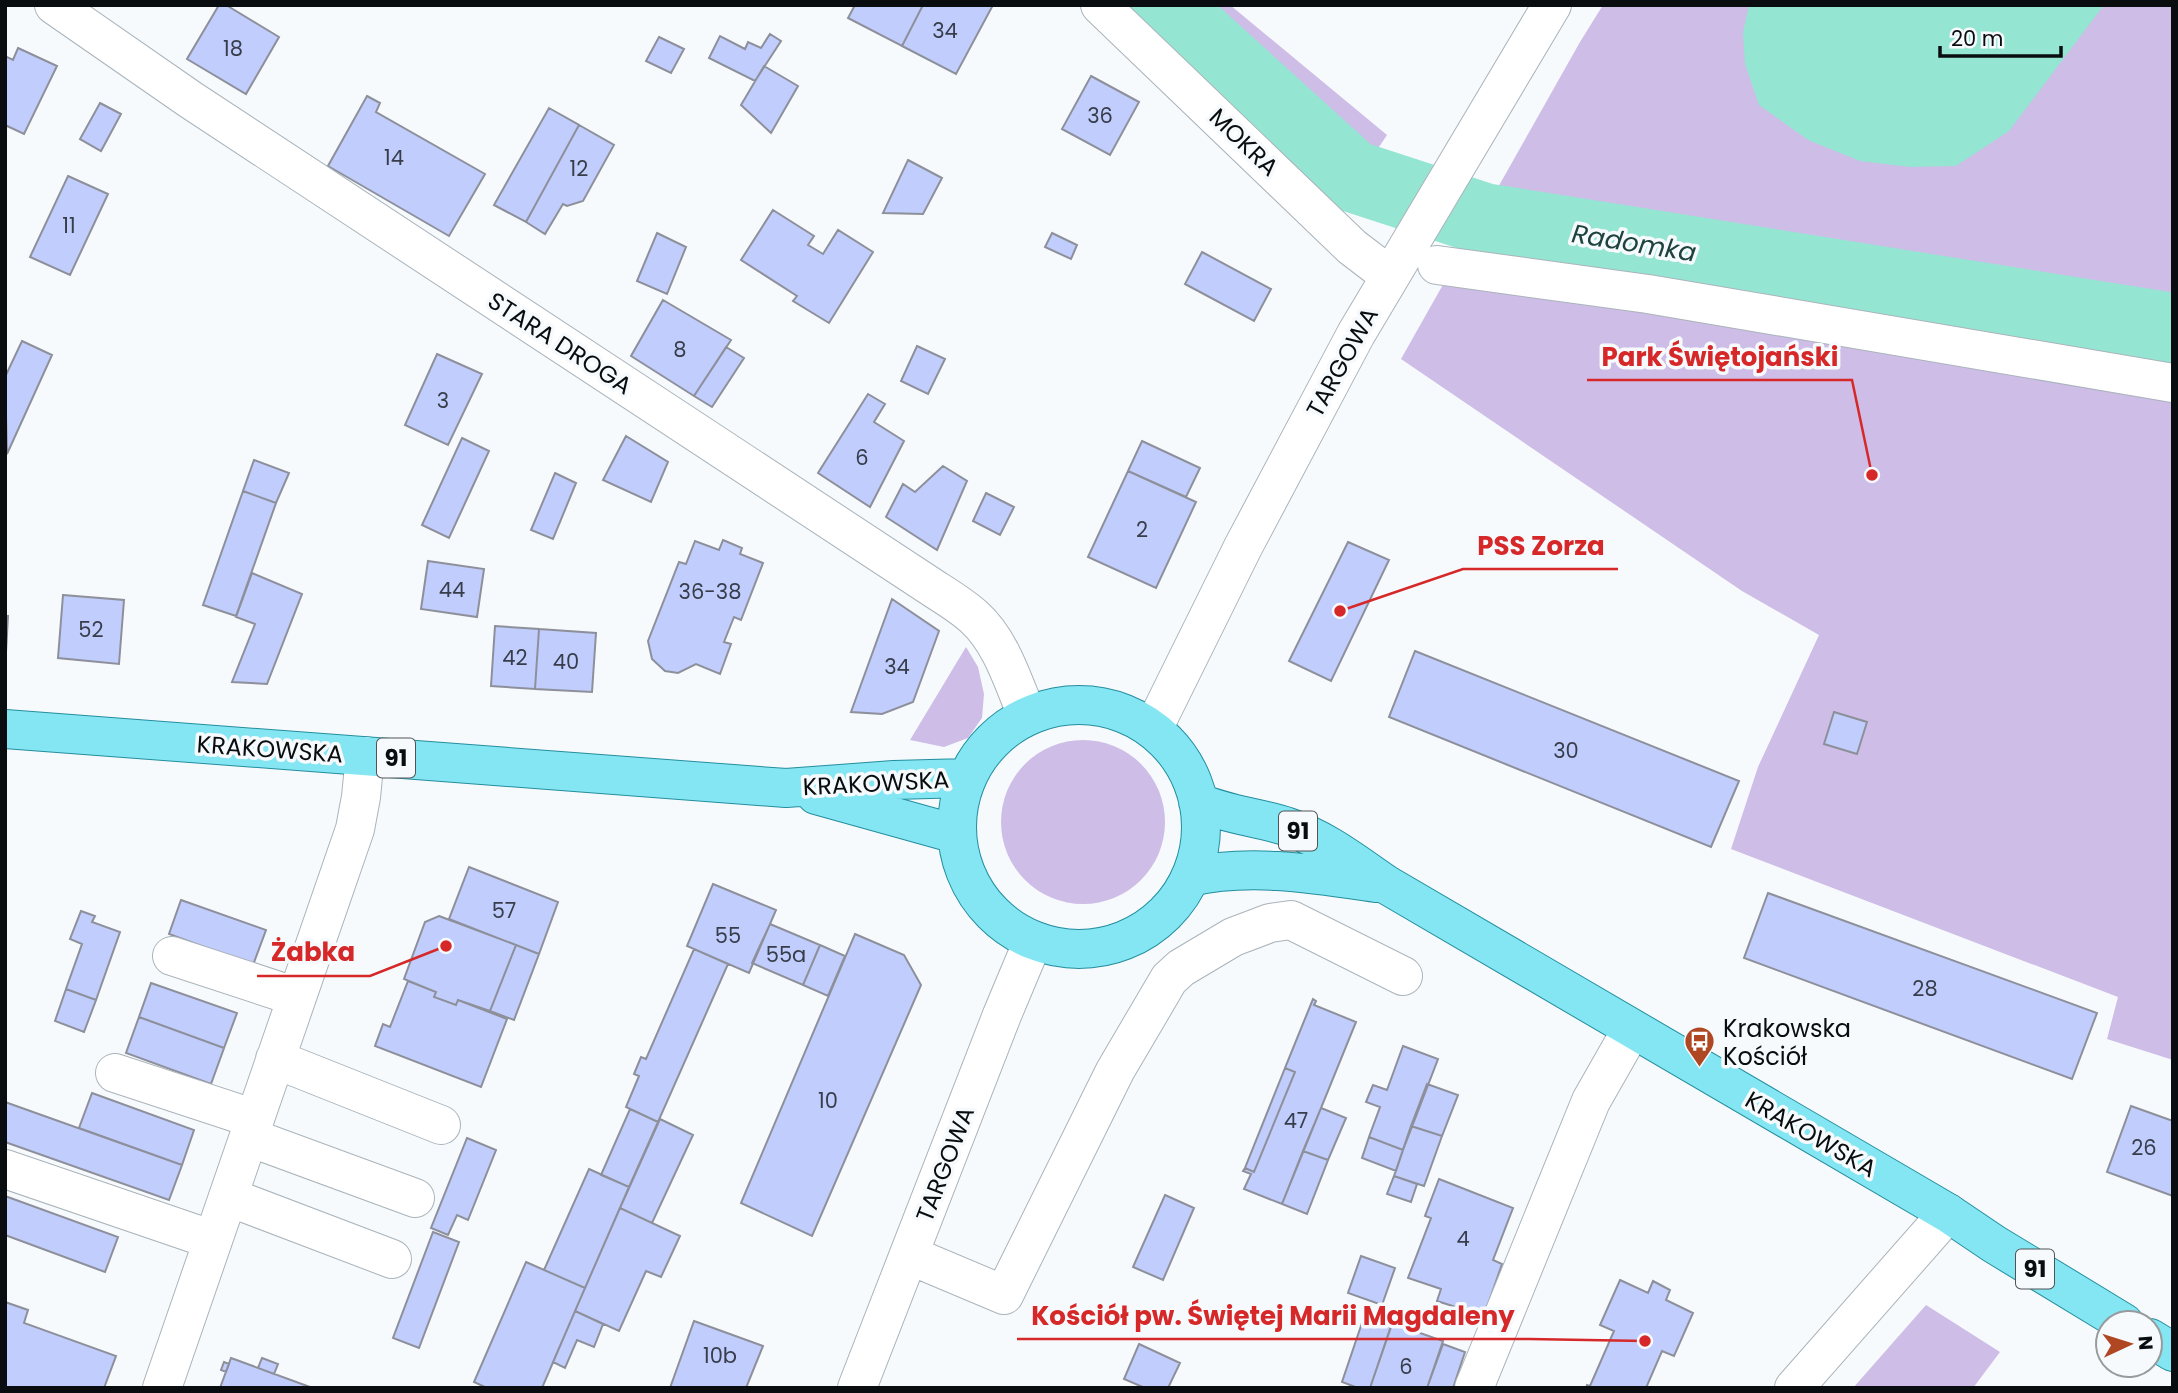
<svg xmlns="http://www.w3.org/2000/svg" width="2178" height="1393" viewBox="0 0 2178 1393" font-family="Poppins,sans-serif">
<style>
.green{fill:#cebde6}
.water{fill:#95e5d3}
.lines{fill:none;stroke-linecap:round;stroke-linejoin:round}
.river{stroke:#95e5d3;stroke-width:72}
.building{fill:#c1cefd;stroke:#8d909a;stroke-width:2}
.minor-casing{stroke:#aab4bb;stroke-width:40}
.major-casing{stroke:#248e9e;stroke-width:40}
.minor{stroke:#fff;stroke-width:38}
.major{stroke:#84e5f3;stroke-width:38}
.labels{text-anchor:middle;dominant-baseline:central;stroke-width:7;stroke-linejoin:round;paint-order:stroke}
.number-label{font-size:21px;fill:#373d4a}
.shield{fill:#f6fafd;stroke:#505456;stroke-width:2}
.shield-label{font-size:23px;font-weight:bold;fill:#090d0f}
.street-label{font-size:24px;fill:#090d0f;stroke:#f6fafd}
.poi-label{font-size:24px;fill:#090d0f;stroke:#f6fafd;text-anchor:start}
.water-label{font-size:26px;font-style:italic;fill:#1e433c;stroke:#f6fafd}
.leader{fill:none;stroke:#d62828;stroke-width:2.5}
.callout-dot{fill:#d62828;stroke:#f6fafd;stroke-width:2.5}
.callout-label{font-size:26px;text-anchor:middle;font-weight:bold;fill:#d62828;stroke:#f6fafd;stroke-width:7;stroke-linejoin:round;paint-order:stroke}
</style>
<rect width="100%" height="100%" fill="#f6fafd"/>
<!-- green -->
<path class="green" d="M1126,5H1230L1387,135L1342,202L1304,168L1289,160Z
M1603,5H2173V1060L2107,1039L2118,997L1731,849L1758,767L1819,635L1742,591L1401,359L1580,42Z
M966,647L978,667L984,694L982,718L968,738L944,747L910,740Z
M1001 822a82 82 0 1 1 164 0a82 82 0 1 1-164 0Z
M1926,1305L2000,1352L1973,1388H1853Z"/>
<!-- water -->
<path class="water" d="M1749,5H2104L2009,131L1956,166L1910,167L1860,161L1808,140L1759,105L1745,64L1743,33Z"/>
<g class="lines">
<!-- river -->
<path class="river" d="M1164,5L1352,176L1484,219L2173,329"/>
</g>
<!-- building -->
<path class="building" d="M219,5H226L279,37L246,94L187,59Z
M855,5H923L902,46L848,18Z
M923,5H993L956,74L902,46Z
M770,34L781,41L755,81L709,58L720,36L745,49L748,42L761,48Z
M659,37L684,49L671,73L646,61Z
M18,48L57,66L24,134L5,125V56L13,60Z
M764,66L798,86L771,133L741,105Z
M1091,76L1139,102L1110,155L1062,129Z
M367,96L380,103L376,112L485,174L449,236L328,166Z
M100,103L121,114L101,151L80,139Z
M549,108L579,125L526,222L494,205Z
M579,125L614,145L583,201L567,206L563,204L545,234L526,222Z
M908,160L942,178L923,214L883,213Z
M68,176L108,194L70,275L30,257Z
M773,210L814,236L808,245L823,254L838,230L873,252L829,323L793,301L797,296L741,260Z
M657,233L686,247L667,294L637,281Z
M1052,233L1077,245L1071,259L1045,247Z
M1202,252L1271,289L1254,321L1185,284Z
M663,300L731,340L694,396L631,356Z
M22,341L52,355L7,454L5,377Z
M917,346L945,359L928,394L901,381Z
M726,347L744,358L712,407L694,396Z
M437,354L482,374L448,445L405,425Z
M868,394L885,404L874,422L904,441L870,507L818,473Z
M626,436L668,462L651,502L603,480Z
M462,438L489,451L449,538L422,525Z
M1142,441L1200,468L1186,497L1128,471Z
M254,460L289,473L276,503L243,491Z
M943,466L967,481L937,550L886,517L903,484L915,492Z
M1128,471L1196,502L1156,588L1088,557Z
M555,473L576,483L553,539L531,530Z
M243,491L276,503L236,616L203,605Z
M986,493L1014,507L1000,535L973,521Z
M723,540L742,548L740,554L763,563L741,620L734,617L724,642L731,644L720,674L696,664L678,673L665,671L652,659L648,641L679,562L686,564L695,541L719,550Z
M1348,542L1389,560L1331,681L1289,661Z
M428,561L484,569L477,617L421,609Z
M252,573L302,594L267,684L232,682L255,624L236,617Z
M63,595L124,600L119,664L58,658Z
M892,599L939,631L913,702L882,714L851,712Z
M5,616H8L6,652H5Z
M495,626L539,629L535,689L491,686Z
M539,629L596,633L592,692L535,689Z
M1415,651L1739,781L1711,847L1389,717Z
M1834,712L1867,722L1857,754L1824,744Z
M469,867L558,902L539,954L449,919Z
M713,884L776,910L749,973L687,946Z
M1768,893L2097,1013L2072,1079L1744,958Z
M181,900L266,930L253,965L169,934Z
M81,911L95,916L92,922L120,932L96,1000L66,989L82,944L70,939Z
M439,916L516,945L490,1011L458,1000L456,1005L434,997L436,992L404,979L425,922Z
M770,924L820,945L803,985L752,963Z
M855,934L904,955L921,985L812,1236L741,1203Z
M516,945L539,954L514,1020L490,1011Z
M820,945L845,956L828,996L803,985Z
M694,949L728,964L658,1122L626,1107L639,1076L634,1074L641,1057L646,1059Z
M408,981L436,992L434,997L456,1005L458,1000L507,1019L481,1087L375,1046L383,1024L390,1027Z
M151,983L237,1013L224,1048L139,1017Z
M66,989L96,1000L84,1032L55,1021Z
M1313,999L1316,1001L1314,1005L1356,1022L1282,1204L1244,1189L1251,1174L1243,1171L1245,1168L1254,1172L1295,1072L1285,1068Z
M139,1017L224,1048L211,1084L126,1053Z
M1403,1046L1438,1059L1403,1150L1369,1137L1380,1107L1366,1102L1373,1085L1387,1090Z
M1285,1068L1295,1072L1254,1172L1245,1168Z
M1427,1084L1458,1095L1442,1136L1411,1126Z
M92,1093L194,1130L182,1165L79,1128Z
M5,1102L182,1165L169,1200L5,1142Z
M2131,1106L2173,1121V1196L2107,1172Z
M1321,1108L1346,1118L1328,1160L1303,1151Z
M630,1109L658,1122L629,1187L601,1175Z
M660,1119L693,1135L652,1223L620,1208Z
M1411,1126L1442,1136L1424,1186L1394,1176Z
M1369,1137L1403,1150L1396,1171L1362,1158Z
M467,1138L496,1150L468,1220L457,1215L448,1235L431,1228Z
M1303,1151L1328,1160L1307,1214L1282,1204Z
M589,1169L629,1187L585,1288L544,1270Z
M1394,1176L1417,1184L1411,1202L1387,1194Z
M1439,1179L1513,1208L1493,1260L1502,1264L1484,1316L1437,1301L1441,1289L1408,1278L1431,1218L1425,1216Z
M1165,1195L1194,1208L1163,1280L1133,1267Z
M5,1196L118,1237L105,1272L5,1235Z
M620,1208L680,1236L661,1277L646,1271L619,1331L575,1311Z
M433,1232L459,1242L419,1348L393,1338Z
M1361,1256L1395,1268L1382,1305L1348,1293Z
M526,1262L585,1288L542,1388H487L474,1382Z
M1620,1280L1648,1293L1653,1281L1670,1290L1666,1300L1693,1313L1674,1356L1662,1351L1646,1388H1586L1587,1385L1590,1386L1614,1331L1600,1325Z
M5,1302L28,1310L24,1323L116,1356L104,1388H5Z
M575,1311L603,1324L594,1347L577,1340L565,1368L553,1362Z
M1365,1314L1392,1324L1370,1388H1358L1342,1382Z
M694,1321L763,1346L746,1388H670Z
M1392,1323L1443,1341L1427,1388H1370Z
M1139,1344L1180,1363L1168,1388H1145L1124,1379Z
M1443,1344L1465,1352L1453,1388H1427Z
M231,1358L310,1387V1388H220Z
M262,1358L278,1364L274,1374L258,1368Z
M224,1362L229,1364L226,1372L221,1370Z"/>
<g class="lines">
<defs>
<path id="minor" d="M54,5L191,100L933,588C947,597 962,606 974,617C1001,641 1013,682 1027,715
M1100,5L1352,247L1390,276
M1437,265L1648,294L2173,383
M1153,729L1243,547L1356,334L1552,5
M172,956L297,997
M275,1059L441,1125
M115,1073L255,1119
M249,1137L415,1198
M5,1169L213,1240
M229,1197L392,1259
M909,1255L1004,1295L1115,1071L1169,979L1181,968L1233,937L1270,923L1291,920L1403,976
M162,1388L355,829L361,797L365,756
M857,1388L1002,1015L1033,941
M1474,1388L1591,1101L1632,1029
M1794,1388L1948,1213"/>
<path id="major" d="M957 827a122 122 0 1 1 244 0a122 122 0 1 1-244 0Z
M5,729L786,788L894,780L966,778
M816,795L956,834
M1198,802C1227,815 1258,817 1288,827C1325,839 1356,864 1387,885L1948,1213L1994,1244L2124,1323
M1190,877C1250,863 1315,874 1376,883
M2150,1338L2173,1352"/>
</defs>
<!-- minor casing -->
<use href="#minor" class="minor-casing"/>
<!-- major casing -->
<use href="#major" class="major-casing"/>
<!-- minor -->
<use href="#minor" class="minor"/>
<!-- major -->
<use href="#major" class="major"/>
</g>
<!-- icons -->
<defs>
<symbol id="bus-pin" viewBox="-11 -11 22 30"><path d="M0 17L-7.5 6A9.5 9.5 0 1 1 7.5 6Z" fill="#af4723" stroke="#f6fafd"/><path d="M-5-6H5V4H4V6H2V4H-2V6H-4V4H-5ZM-3.5-4V0h7V-4ZM-3.5 1.2v1.5H-2V1.2ZM2 1.2v1.5H3.5V1.2Z" fill="#fff"/></symbol>
</defs>
<g fill-rule="evenodd">
<use href="#bus-pin" x="1682" y="1024" width="35" height="47"/>
</g>
<g class="labels">
<!-- number labels -->
<g class="number-label">
<text x="945" y="30">34</text>
<text x="233" y="48">18</text>
<text x="1100" y="115">36</text>
<text x="394" y="157">14</text>
<text x="579" y="168">12</text>
<text x="69" y="225">11</text>
<text x="680" y="349">8</text>
<text x="443" y="400">3</text>
<text x="862" y="457">6</text>
<text x="1142" y="529">2</text>
<text x="452" y="589">44</text>
<text x="710" y="591">36-38</text>
<text x="91" y="629">52</text>
<text x="515" y="657">42</text>
<text x="566" y="661">40</text>
<text x="897" y="666">34</text>
<text x="1566" y="750">30</text>
<text x="504" y="910">57</text>
<text x="728" y="935">55</text>
<text x="786" y="954">55a</text>
<text x="1925" y="988">28</text>
<text x="828" y="1100">10</text>
<text x="1296" y="1120">47</text>
<text x="2144" y="1147">26</text>
<text x="1463" y="1238">4</text>
<text x="720" y="1355">10b</text>
<text x="1406" y="1366">6</text>
</g>
<!-- shield labels -->
<g class="shield">
<rect x="377" y="738.5" width="38" height="39" rx="5"/>
<rect x="1279" y="811.5" width="38" height="39" rx="5"/>
<rect x="2016" y="1249.5" width="38" height="39" rx="5"/>
</g>
<g class="shield-label">
<text x="396" y="758">91</text>
<text x="1298" y="831">91</text>
<text x="2035" y="1269">91</text>
</g>
<!-- street labels -->
<g class="street-label">
<text transform="translate(1244 142) rotate(44)">MOKRA</text>
<text transform="translate(560 343) rotate(33)">STARA DROGA</text>
<text transform="translate(1342 362) rotate(-61)">TARGOWA</text>
<text transform="translate(270 749) rotate(4)">KRAKOWSKA</text>
<text transform="translate(876 783) rotate(-3)">KRAKOWSKA</text>
<text transform="translate(1811 1134) rotate(30)">KRAKOWSKA</text>
<text transform="translate(945 1164) rotate(-69)">TARGOWA</text>
</g>
<!-- poi labels -->
<g class="poi-label">
<text x="1723" y="1028">Krakowska<tspan x="1723" dy="28">Kościół</tspan></text>
</g>
<!-- water labels -->
<g class="water-label">
<text transform="translate(1634 243) rotate(9)">Radomka</text>
</g>
</g>
<!-- callouts -->
<path class="leader" d="M1872 475L1852 380H1587M1340 611L1463 569H1618M446 946L370 976H257M1645 1341L1529 1339H1017"/>
<g class="callout-dot">
<circle cx="1872" cy="475" r="7"/>
<circle cx="1340" cy="611" r="7"/>
<circle cx="446" cy="946" r="7"/>
<circle cx="1645" cy="1341" r="7"/>
</g>
<g class="callout-label">
<text x="1720" y="366">Park Świętojański</text>
<text x="1541" y="555">PSS Zorza</text>
<text x="313" y="961">Żabka</text>
<text x="1273" y="1325">Kościół pw. Świętej Marii Magdaleny</text>
</g>
<!-- border -->
<rect width="2178" height="1393" fill="none" stroke="#090d0f" stroke-width="14"/>
<!-- north arrow -->
<g transform="translate(2129 1344) rotate(86)"><circle r="33" fill="#f6fafd" stroke="#979b9e" stroke-width="2"/>
<path d="M0-5L12 26L0 18L-12 26Z" fill="#af4723"/>
<text y="-10" font-size="19" font-weight="bold" text-anchor="middle" fill="#090d0f">N</text>
</g>
<!-- scale -->
<path d="M1940 46v10h121v-10" fill="none" stroke="#090d0f" stroke-width="3.5"/>
<text x="1951" y="46" font-size="21" fill="#090d0f" stroke="#f6fafd" stroke-width="5" paint-order="stroke">20 m</text>
</svg>
